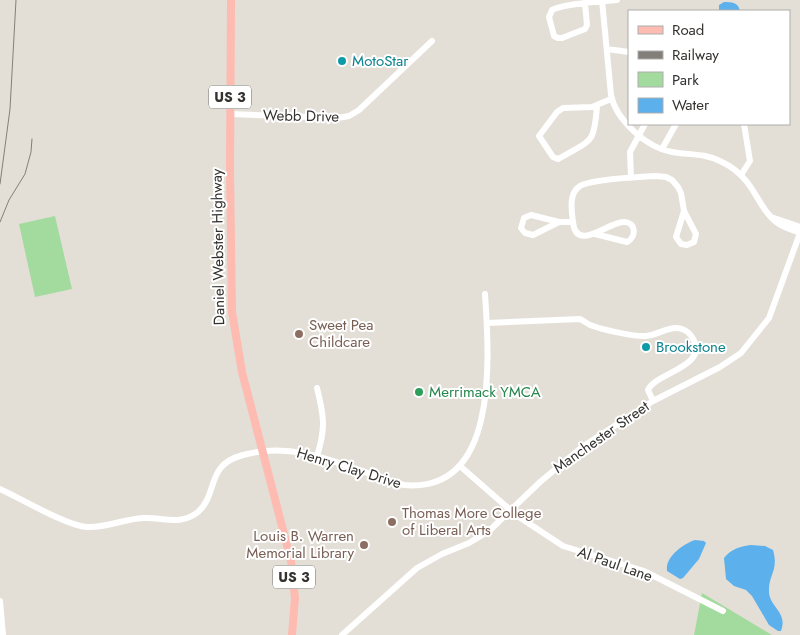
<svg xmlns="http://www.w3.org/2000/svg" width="800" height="635" viewBox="0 0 800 635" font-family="Jost,sans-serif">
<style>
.green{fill:#a3db9f}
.water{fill:#5cb0ec}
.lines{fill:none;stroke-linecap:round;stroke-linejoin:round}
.minor{stroke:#fff;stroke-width:6}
.major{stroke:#fdbbb1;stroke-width:8}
.rail{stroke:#827f7a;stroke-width:1}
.culture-dot{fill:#0f9aa8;stroke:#fff;stroke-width:2}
.education-dot{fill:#8d6e63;stroke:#fff;stroke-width:2}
.leisure-dot{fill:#2e9e5b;stroke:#fff;stroke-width:2}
.labels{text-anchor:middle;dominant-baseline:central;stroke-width:4;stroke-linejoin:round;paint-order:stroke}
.shield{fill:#fff;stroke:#71706d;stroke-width:1}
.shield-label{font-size:14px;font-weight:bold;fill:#34322f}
.culture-label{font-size:15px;fill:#0d838f;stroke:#fff;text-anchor:start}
.street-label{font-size:15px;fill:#34322f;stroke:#fff}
.education-label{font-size:15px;fill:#785e54;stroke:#fff;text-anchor:start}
.leisure-label{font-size:15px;fill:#27864d;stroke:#fff;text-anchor:start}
</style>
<rect width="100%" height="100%" fill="#e3dfd7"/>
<!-- green -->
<path class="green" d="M55,216L72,289L35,297L19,224Z
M702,593L772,635H694Z"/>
<!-- water -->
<path class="water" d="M724,2C732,2 738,2 740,11H719V5Z
M695,540L704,541L706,543L699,559L683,578L680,579L667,571C665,557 683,544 695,540Z
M751,545L765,546L773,550C779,571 768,575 769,592C770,608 788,612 781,631H778L769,625L752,596L746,590L734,586L726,579L724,558C731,549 741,546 751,545Z"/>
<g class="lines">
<!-- minor -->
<path class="minor" d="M602,0L611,95C616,120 647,148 672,152C689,155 704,153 720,161C731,166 740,173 747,182C758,196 764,214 779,224C785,228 793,230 800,233
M585,4L587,25L585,29L562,38H558L554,36L549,17L552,10C566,3 600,2 617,0
M607,49L629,52
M597,106C594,145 592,139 560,158L558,159L553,157L539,136L557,112L563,108L592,107L611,99
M230,114L338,118L349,116L359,110L432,41
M662,149L676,124
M741,175L750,161L744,124
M631,178L630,152L645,124
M774,218L800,227
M559,222L531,215L524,218L521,228L525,233L533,235L559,222H573
M595,234L627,242C637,237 636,221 623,222C609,222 576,253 573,222C572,214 570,203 573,195C574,192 577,188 580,186C592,179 640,177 656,176L666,177L672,180L678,187L681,193L684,211L676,237L681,244L687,245L694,242L696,234L684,211
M487,323L580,319C585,321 588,325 593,326C604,330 636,337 646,336C657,335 666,328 676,328C683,328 689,332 692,337C711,367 656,372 648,390L653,401
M317,388C324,416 326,428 317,456
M460,466L516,515L563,546L644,571L723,611
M0,489C20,498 67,526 87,527C106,528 124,519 143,518C162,517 181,526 198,512C219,493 205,465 243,455C302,439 349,470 404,485C500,494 489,356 485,294
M0,601L3,635
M342,635L417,568L442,554L469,543L489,531L540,482L582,447L653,401L720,367L741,353L769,318L800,233"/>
<!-- major -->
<path class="major" d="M231,0L230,171L232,312L242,372L291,561L295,598L292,635"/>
<!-- rail -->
<path class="rail" d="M0,184L10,109L16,0
M0,222L9,200L25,174L31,152L32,139"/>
</g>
<!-- markers -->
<g class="culture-dot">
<circle cx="342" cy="61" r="5"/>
<circle cx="646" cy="347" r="5"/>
</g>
<g class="education-dot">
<circle cx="299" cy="334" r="5"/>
<circle cx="392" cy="522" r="5"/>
<circle cx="364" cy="545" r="5"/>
</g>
<circle class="leisure-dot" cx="419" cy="392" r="5"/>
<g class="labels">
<!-- shield labels -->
<g class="shield">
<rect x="209" y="85.5" width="42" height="23" rx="4"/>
<rect x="273" y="565.5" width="42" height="23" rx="4"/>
</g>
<g class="shield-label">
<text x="230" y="97">US 3</text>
<text x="294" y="577">US 3</text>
</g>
<!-- culture labels -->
<g class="culture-label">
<text x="352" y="61">MotoStar</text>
<text x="656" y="347">Brookstone</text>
</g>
<!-- street labels -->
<g class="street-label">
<text transform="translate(301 116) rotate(1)">Webb Drive</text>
<text transform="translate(218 247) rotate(-91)">Daniel Webster Highway</text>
<text transform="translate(601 437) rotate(-35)">Manchester Street</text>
<text transform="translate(349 468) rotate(17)">Henry Clay Drive</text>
<text transform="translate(615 564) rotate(19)">Al Paul Lane</text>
</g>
<!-- education labels -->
<g class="education-label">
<text x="309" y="325">Sweet Pea<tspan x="309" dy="17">Childcare</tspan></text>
<text x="402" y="513">Thomas More College<tspan x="402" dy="17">of Liberal Arts</tspan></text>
<text x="354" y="536" text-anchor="end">Louis B. Warren<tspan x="354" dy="17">Memorial Library</tspan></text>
</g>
<!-- leisure labels -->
<g class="leisure-label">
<text x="429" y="392">Merrimack YMCA</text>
</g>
</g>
<!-- legend -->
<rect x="628" y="10" width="162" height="115" fill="#ffffff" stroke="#aeadac"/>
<rect x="638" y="26" width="25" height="8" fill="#fdbbb1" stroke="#aeadac"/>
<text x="672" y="35" font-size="15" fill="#34322f">Road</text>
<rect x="638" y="51" width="25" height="8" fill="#827f7a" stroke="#aeadac"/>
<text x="672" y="60" font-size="15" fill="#34322f">Railway</text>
<rect x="638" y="72" width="25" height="15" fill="#a3db9f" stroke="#aeadac"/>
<text x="672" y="85" font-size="15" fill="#34322f">Park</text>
<rect x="638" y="98" width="25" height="15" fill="#5cb0ec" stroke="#aeadac"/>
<text x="672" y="110" font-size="15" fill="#34322f">Water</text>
</svg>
